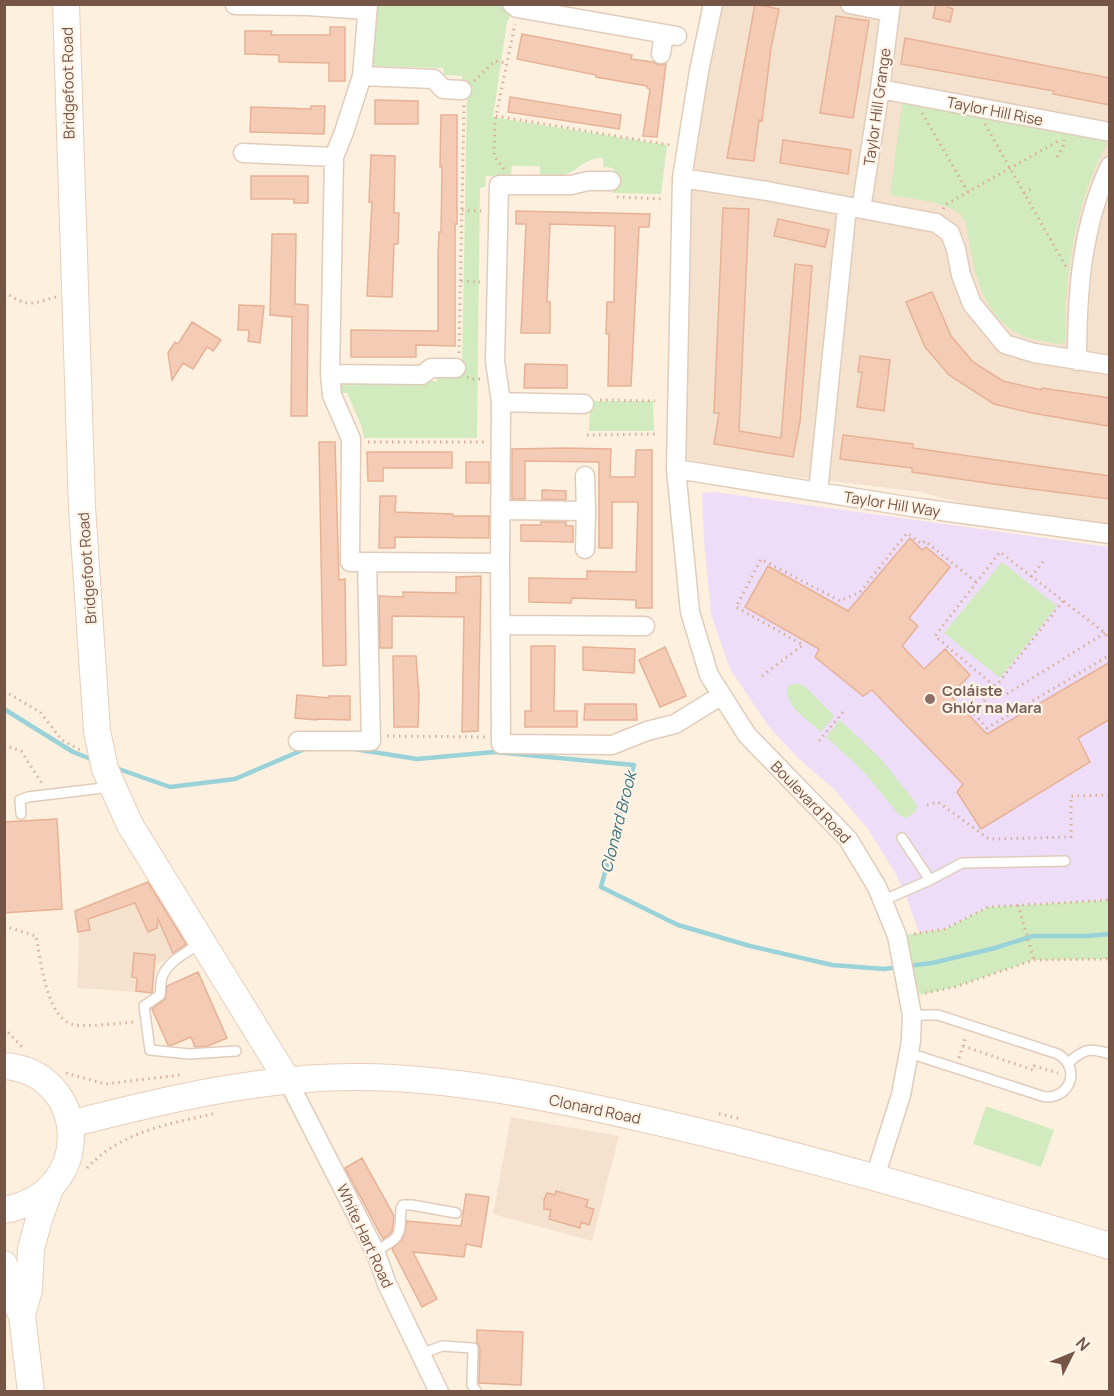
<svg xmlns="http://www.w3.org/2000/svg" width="1114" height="1396" viewBox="0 0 1114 1396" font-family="Manrope,sans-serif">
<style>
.residential{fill:#f5e2ce}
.education{fill:#edddf9}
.green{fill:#d2ebbe}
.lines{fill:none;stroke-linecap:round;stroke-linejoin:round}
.stream{stroke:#99d2d9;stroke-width:4.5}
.building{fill:#f4ccb6;stroke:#e7b195;stroke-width:1.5}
.lane-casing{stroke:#e1ccbb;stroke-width:12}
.street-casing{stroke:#e1ccbb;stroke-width:21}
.secondary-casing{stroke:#e9cebb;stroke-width:28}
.path{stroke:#d8af99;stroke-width:3;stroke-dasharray:1.5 4.5;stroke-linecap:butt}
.lane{stroke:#fff;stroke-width:9}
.street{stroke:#fff;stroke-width:18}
.secondary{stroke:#fff;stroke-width:26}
.education-dot{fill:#8d6e63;stroke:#fff4e7;stroke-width:2}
.labels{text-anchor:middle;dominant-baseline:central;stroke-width:4.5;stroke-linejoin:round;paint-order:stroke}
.street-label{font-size:15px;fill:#755546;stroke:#fff4e7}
.education-label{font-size:15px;font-weight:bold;fill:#785e54;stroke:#fff4e7;text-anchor:start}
.water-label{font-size:16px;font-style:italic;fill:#3a737c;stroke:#fff4e7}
</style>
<rect width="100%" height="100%" fill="#fdf0df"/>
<!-- residential -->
<path class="residential" d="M713,5H1109V541L920,492L712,466L687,459L682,178Z
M153,880L195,946L157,964L152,993L77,988L79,942L75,911Z
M511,1117L619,1136L592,1241L493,1214Z"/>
<!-- education -->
<path class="education" d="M714,492L1109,547V900L988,907L945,929L919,933L907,899L897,876L868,829L834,789L799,759L770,728L730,669L711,614L704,540L702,493Z"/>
<!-- green -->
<path class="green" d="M376,5H503L513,12L507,22L493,117L667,145L661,194L613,193V168L603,167V158C586,157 579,170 564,175C556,177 548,176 540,176V166H512L511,176H486L485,187L480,188L477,438H364L361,425L347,393H341L339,384L347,380L437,381V375L462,368L467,93L462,85V76L444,75L443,68L373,66L371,63Z
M903,96L1101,137L1106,140V146C1078,195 1062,281 1066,337L1065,342L1060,345C1050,342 1039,341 1028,338C987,324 975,279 969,241C967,230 967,219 957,212C943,202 908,198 890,195Z
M590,401H653L654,431H589Z
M1002,562L1057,606L1000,678L944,633Z
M795,683L805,686L834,716L821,732C809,721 782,704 788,687Z
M840,720L881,759L915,802L917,806L915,812L907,818L899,815L863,771L826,737Z
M1109,900V959L1033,960L955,987L909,997L897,936L945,929L988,907Z
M986,1106L1054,1130L1041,1167L973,1144Z"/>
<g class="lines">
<!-- stream -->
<path class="stream" d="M4,709L73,752L96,761
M354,749L417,759L494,752L634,765L601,887L678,925L750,946L832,965L884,969L899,967
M113,767L170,787L235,779L305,749
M907,966L932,963L995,948L1033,936H1087L1110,934"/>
</g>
<!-- building -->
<path class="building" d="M755,4L779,9L771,48L762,121L759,120L754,161L727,158Z
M936,4H949L948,7L953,9L950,22L933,18Z
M836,16L869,21L853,118L820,113Z
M330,27H345V81H329V63L279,62V55L245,54V31H272L271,35H330Z
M522,34L632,55L631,59L653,62L659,65L666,64L657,137L643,136L650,89L647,88V86L596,77V75L517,59Z
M905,38L1110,78V105L1053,94L1054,91L901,64Z
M510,97L621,115L619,129L508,112Z
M375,100L418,101V124H375Z
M311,106H325L324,134L250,132L251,107L311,109Z
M441,115H457V224H455V346L416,345V357H351V330L438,331V256L439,232H441L442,167H440Z
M783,140L851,150L848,174L780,163Z
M371,155L395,156L394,213H399L398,244H394L392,297L367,296L372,202H369Z
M251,176H308V203H294V199H251Z
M723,208L749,209L739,431L781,438L795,264L812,266L800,422L793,457L714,444L719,413H714Z
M516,211L650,214L649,227H639L631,386H608L609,334H606L607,302H614L615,226L550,224L547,302H550V333H521L526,224H516Z
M778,219L829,230L825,247L774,236Z
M272,234H296L295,304L308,305L307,416H291L292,317L270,315Z
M932,292L951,336L973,362L1003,381L1041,390L1042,388L1110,398L1108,426L1032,413L994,404L949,375L925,347L906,302Z
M239,305L264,306L260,343L248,341L249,330H238Z
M192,322L221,340L213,351L207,347L193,369L183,363L172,380L168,353L175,342L178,344Z
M860,356L890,360L884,411L857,407L862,372H858Z
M525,364L567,365V388H524Z
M843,435L913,444V448L1110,476V499L1001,485L912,472V468L840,459Z
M319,442H335L339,580L345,579L346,665L323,666Z
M565,448L611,449L610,477H635L636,450H652V608H636V600L572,598L571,603L529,602V578L587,579V571L636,572L638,502H612V548H599V462L525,461V499H512V449Z
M367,452H452V468H383V481H368Z
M466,462H489V483H466Z
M542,490L566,491V500L542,499Z
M380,496H396L395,512L453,514V516H489V538L395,537V548H379Z
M541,522H566V526H573V542L521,541V525H541Z
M910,538L922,550L926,547L950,567L909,618L918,626L902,646L924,669L945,649L970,675L950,695L987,734L1110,662V719L1078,738L1090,762L981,829L957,792L963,784L872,690L863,696L815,657L819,649L745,607L768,566L848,611Z
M481,576L478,731L462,732L464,617L392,616V648H380L379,596L403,597V592L456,593V577Z
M531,646H555L554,711H577V727H525V711H531Z
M583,647L635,649L634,673L583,670Z
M665,647L686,696L660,707L639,660Z
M393,656H416L419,695L418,727H394Z
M297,695L329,698V696H350V720L317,719L316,720L295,718Z
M585,704H636L637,720H584Z
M57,819L62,909L4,913V822Z
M148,882L186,944L173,953L158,919L157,928L148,932L135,903L88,919L90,930L78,932L75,911Z
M134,953L155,955L152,993L136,991L137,978L132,977Z
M198,972L227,1038L208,1046L195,1047L191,1037L172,1045H168L152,1009L165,999L167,986Z
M362,1158L394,1216L392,1232L383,1239L345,1168Z
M556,1191L588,1200L586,1207L594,1209L589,1225L581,1222L580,1228L549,1219L551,1210L544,1209V1200L547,1193L555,1195Z
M466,1194L489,1197L481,1247L466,1244L464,1257L413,1252L437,1299L422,1307L392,1249L403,1238L407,1221L461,1226Z
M477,1330L523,1332L521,1385L479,1383L480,1348L477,1343Z"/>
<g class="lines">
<defs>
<path id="lane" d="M21,814L20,800L28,797L111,787
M902,838L930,880
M884,900L930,880L962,863L1065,861
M200,944C187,952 169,961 163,975C160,981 161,989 160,995L144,1006L150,1050L189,1054L236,1051
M909,1053L1045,1097C1071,1098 1081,1068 1058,1054L938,1015H912
M1068,1063C1084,1049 1089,1047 1110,1054
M375,1251C401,1237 400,1238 401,1208L403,1205H412L456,1213
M421,1354L442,1346L473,1348L472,1385L477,1392"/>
<path id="street" d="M512,4L517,8L677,36
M713,4L699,71L682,178L676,469L690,612L709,675L747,735L848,839L877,887L897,936L912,1015L911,1041L901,1095L875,1177
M850,4L890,12
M235,5L308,6L367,10
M661,54L664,34
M362,76L434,79L443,89L462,90
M880,89L1110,132
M243,153L334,157
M682,178L767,191L936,223L950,233L956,249L961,275L972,304L1005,344L1034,353L1110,365
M861,209L880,89L891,4
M1077,361C1077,295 1081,227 1110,166
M330,374L422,375L431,368H456
M501,402L584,404
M676,469L912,507L1110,534
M818,492L847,207
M501,510L586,511L585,476
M585,549L586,511
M367,562L500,563L501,402L495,361L499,185H571L588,181H611
M500,563L501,744L612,745L647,731L675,724L722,695
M500,625L645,626
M298,741H371L367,562H350L351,439L332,395L330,374L334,157L344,132L362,76L368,4
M288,1081L375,1251L387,1284L439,1392"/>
<path id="secondary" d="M66,4L82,507L97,731L105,769L130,825L288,1081
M4,1066C87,1071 99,1193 4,1210
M70,1124C164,1100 262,1076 360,1077C454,1078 548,1097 640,1118C798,1153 954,1200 1110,1246
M4,1264L9,1290L22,1315L31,1392
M22,1315L29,1290L31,1249L39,1219L50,1189"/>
</defs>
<!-- lane casing -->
<use href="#lane" class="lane-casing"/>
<!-- street casing -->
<use href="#street" class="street-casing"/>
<!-- secondary casing -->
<use href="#secondary" class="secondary-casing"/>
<!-- path -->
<path class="path" d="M474,81L495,61L507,63
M922,113L968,192
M496,116L670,145
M985,124L1066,267
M1057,157L1064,145V140
M504,169L494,156L495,121L515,24
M1024,193L1033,188
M617,197L664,199
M943,209L945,205L1060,140
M462,210L481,211
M461,281L480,282
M4,292C29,308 30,304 56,297
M459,353L464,105
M467,377L471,379H481
M600,400L655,401
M587,435L656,434
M368,442H484
M1031,577L1046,558
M1063,601L974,714L987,728L1110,655
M1105,633L1005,695L935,636L1000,552L1105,633L1110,640
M762,676L803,645L736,607L761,559L840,601L860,592L907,533L922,544L925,541L976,582
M4,691L40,712L62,740L80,750
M387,736L486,737
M819,741L843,712
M4,745L21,751L43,785
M927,805L938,802L989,839L1071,837V796L1110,795
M1018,905L1034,960
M4,926L36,936C41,960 46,1020 75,1025C88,1027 121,1023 135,1022
M914,934L945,929L988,907L1110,900
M925,993L955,987L1034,960L1110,959
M4,1028L24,1049
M963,1046L1033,1070L1034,1066L1058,1073
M959,1058L966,1036
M66,1073L105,1084L180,1075
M719,1114L742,1119
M87,1168C120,1132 168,1124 213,1114"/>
<!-- lane -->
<use href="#lane" class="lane"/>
<!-- street -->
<use href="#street" class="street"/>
<!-- secondary -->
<use href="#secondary" class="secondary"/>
</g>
<!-- markers -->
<circle class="education-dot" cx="930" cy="699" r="6"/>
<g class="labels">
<!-- street labels -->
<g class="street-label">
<text transform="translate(68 83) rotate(-91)">Bridgefoot Road</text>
<text transform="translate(877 107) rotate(-82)">Taylor Hill Grange</text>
<text transform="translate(995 111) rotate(11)">Taylor Hill Rise</text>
<text transform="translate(892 504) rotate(9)">Taylor Hill Way</text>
<text transform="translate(87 568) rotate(-94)">Bridgefoot Road</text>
<text transform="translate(811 802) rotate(46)">Boulevard Road</text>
<text transform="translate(595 1109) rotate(12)">Clonard Road</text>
<text transform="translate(365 1236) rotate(65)">White Hart Road</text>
</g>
<!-- education labels -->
<g class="education-label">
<text x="942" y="690">Coláiste<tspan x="942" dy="17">Ghlór na Mara</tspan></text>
</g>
<!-- water labels -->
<g class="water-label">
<text transform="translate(618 822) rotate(-76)">Clonard Brook</text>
</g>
</g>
<!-- border -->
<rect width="1114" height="1396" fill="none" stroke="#755546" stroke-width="12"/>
<!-- north arrow -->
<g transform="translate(1072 1354) rotate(47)" stroke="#fff4e7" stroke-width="4.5" paint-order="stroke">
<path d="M0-4.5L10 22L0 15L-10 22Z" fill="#755546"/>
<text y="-9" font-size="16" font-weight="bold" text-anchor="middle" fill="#755546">N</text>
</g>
</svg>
